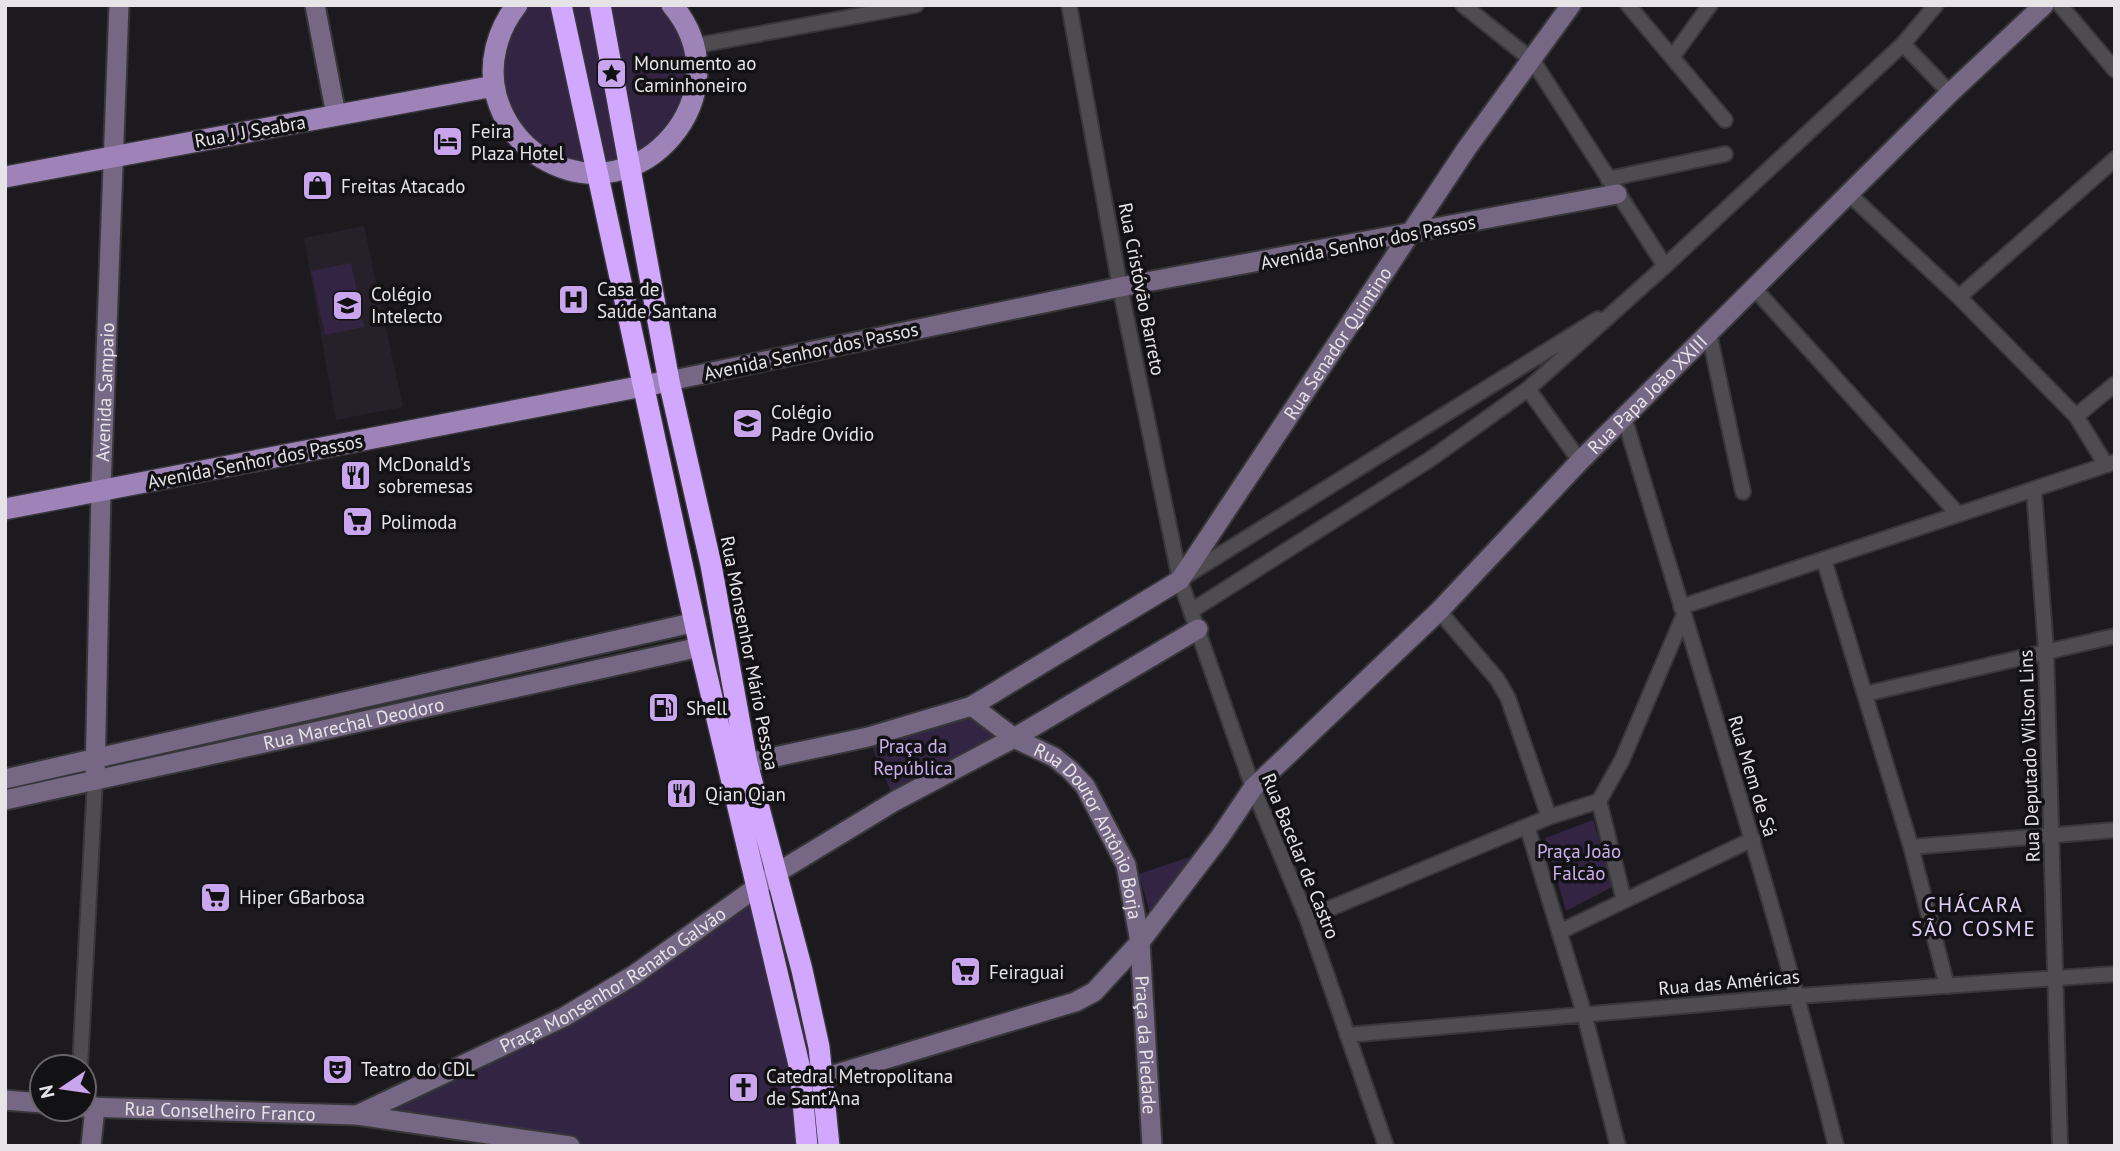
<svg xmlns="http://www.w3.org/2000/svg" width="2120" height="1151" viewBox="0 0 2120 1151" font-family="'PT Sans',sans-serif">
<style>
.built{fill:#252029}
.green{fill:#342443}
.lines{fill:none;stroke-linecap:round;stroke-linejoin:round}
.street-casing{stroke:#373639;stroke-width:18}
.secondary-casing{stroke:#373639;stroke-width:23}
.primary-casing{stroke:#373639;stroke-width:24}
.highway-casing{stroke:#373639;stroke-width:24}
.street{stroke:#4f4c51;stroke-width:14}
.secondary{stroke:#766785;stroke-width:19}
.primary{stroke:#9e83b9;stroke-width:21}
.highway{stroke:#d2a7fe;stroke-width:21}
.labels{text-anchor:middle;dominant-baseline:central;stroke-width:7;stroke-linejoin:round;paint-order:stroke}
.poi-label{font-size:19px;fill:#e6e4e7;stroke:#121114;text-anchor:start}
.street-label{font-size:19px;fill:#e6e4e7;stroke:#121114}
.park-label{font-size:19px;fill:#cdafee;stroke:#121114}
.neighbourhood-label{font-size:21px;letter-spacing:2px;fill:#e2cff8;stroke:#121114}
</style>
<rect width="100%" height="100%" fill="#1c1a1e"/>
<!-- built -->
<path class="built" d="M364,226L403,407L336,420L304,238Z"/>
<!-- green -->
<path class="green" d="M517,5H672L694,46L687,115L618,171L534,152L494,86Z
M351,263L364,327L325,335L311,271Z
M972,706L1014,738L895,801L868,737Z
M1593,820L1614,886L1566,911L1545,838Z
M1198,854L1152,920L1139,874Z
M752,905L794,1069L802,1146H577L358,1115L637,977Z"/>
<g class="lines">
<defs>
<path id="street" d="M1069,5L1120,287L1180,580L1253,788L1307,918L1386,1146
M1463,5L1533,61L1665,266
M1628,5L1725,120
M2060,5L2115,70
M1903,44L1950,93
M694,46L916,5
M1673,56L1710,5
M1608,179L1725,154
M1849,194L1959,297L2076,416L2106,465
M1754,288L1957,513
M1959,297L2115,159
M1709,333L1743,492
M1528,389L1580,461
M2076,416L2115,384
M1625,420C1697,661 1775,901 1836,1146
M2034,491L2046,650L2060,1146
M1824,560L1911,847L1947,986
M1184,577L1598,319
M1681,607L2115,462
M1191,611L1429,460L1528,389L1665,266L1903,44L1936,5
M1439,611L1497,679L1508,698L1549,817
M1865,694L2115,636
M1599,801L1624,900
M1527,826L1584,1013L1618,1146
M1911,847L2115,830
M1307,918L1549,817L1599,801L1622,760L1683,617
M1559,932L1753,839
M1347,1035L1798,996L2115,974
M80,1067L95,780"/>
<g id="secondary">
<path d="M315,5L336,115"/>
<path d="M669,381L1120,287L1617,194"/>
<path id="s1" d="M972,706L1014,738L1054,757L1070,770L1085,786L1126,865L1140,942L1152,1146"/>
<path id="s2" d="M747,763L868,737L972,706L1180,580L1467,148L1571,5"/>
<path d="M5,779L696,622"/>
<path id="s3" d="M95,780L101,489L119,5"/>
<path id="s4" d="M5,800L700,647"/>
<path id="s5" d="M823,1078L1075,1002L1094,992L1140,942L1220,837L1253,788L1439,611L1580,461L1950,93L2044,5"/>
<path d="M5,1100L42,1103"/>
<path id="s6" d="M84,1107L357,1115L570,1146"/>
<path id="s7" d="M357,1115L564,1017L634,975L775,874L895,801L1014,738L1198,629"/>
<path d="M91,1146L95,1107"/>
</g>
<path id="primary" d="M517,5C497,30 488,64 496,95C503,121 519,144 542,158C641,217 746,92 672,5
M5,177L494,86
M5,509L669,381"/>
<path id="highway" d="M561,5L700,647L800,1069L807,1146
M600,5L669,381L711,565L747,763L802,970L819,1047L829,1146"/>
</defs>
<!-- street casing -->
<use href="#street" class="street-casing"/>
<!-- secondary casing -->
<use href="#secondary" class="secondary-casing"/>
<!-- primary casing -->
<use href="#primary" class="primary-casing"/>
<!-- highway casing -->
<use href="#highway" class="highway-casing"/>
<!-- street -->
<use href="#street" class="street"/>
<!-- secondary -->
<use href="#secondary" class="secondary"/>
<!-- primary -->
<use href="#primary" class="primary"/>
<!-- highway -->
<use href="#highway" class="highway"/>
</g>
<!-- icons -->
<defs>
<symbol id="sight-square" viewBox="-11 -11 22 22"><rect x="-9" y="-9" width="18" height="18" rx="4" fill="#c9a5ee" stroke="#121114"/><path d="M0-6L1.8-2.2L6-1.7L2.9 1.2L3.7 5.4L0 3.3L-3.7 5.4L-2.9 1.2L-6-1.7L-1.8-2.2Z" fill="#111"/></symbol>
<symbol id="hotel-square" viewBox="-11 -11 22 22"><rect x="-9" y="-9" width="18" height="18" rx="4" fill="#c9a5ee" stroke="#121114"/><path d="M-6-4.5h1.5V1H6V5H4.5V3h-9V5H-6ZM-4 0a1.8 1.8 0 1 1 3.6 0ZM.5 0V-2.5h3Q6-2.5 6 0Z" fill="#111"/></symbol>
<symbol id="shop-square" viewBox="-11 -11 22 22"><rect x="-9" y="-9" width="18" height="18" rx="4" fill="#c9a5ee" stroke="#121114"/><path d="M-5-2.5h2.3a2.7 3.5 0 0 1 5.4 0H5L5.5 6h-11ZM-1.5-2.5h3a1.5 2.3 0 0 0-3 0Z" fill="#111"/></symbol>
<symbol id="hospital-square" viewBox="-11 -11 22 22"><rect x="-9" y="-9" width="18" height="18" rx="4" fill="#c9a5ee" stroke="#121114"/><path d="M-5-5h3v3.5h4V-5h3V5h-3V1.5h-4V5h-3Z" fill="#111"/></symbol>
<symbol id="school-square" viewBox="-11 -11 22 22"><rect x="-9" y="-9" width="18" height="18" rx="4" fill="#c9a5ee" stroke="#121114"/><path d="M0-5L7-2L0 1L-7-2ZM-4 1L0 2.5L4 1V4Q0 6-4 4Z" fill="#111"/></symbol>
<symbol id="restaurant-square" viewBox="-11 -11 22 22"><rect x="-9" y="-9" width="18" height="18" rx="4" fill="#c9a5ee" stroke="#121114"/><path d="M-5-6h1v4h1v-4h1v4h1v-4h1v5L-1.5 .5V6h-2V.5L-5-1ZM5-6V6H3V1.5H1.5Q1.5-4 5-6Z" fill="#111"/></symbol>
<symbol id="supermarket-square" viewBox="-11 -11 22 22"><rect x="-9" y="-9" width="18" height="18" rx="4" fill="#c9a5ee" stroke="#121114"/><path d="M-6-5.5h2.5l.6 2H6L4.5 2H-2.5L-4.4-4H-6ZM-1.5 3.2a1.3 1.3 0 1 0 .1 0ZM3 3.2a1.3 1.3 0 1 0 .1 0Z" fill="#111"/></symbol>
<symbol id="fuel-square" viewBox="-11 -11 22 22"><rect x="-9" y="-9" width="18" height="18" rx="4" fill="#c9a5ee" stroke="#121114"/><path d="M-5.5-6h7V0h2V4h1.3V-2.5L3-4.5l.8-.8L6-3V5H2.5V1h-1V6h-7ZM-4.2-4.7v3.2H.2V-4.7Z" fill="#111"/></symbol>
<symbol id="theatre-square" viewBox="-11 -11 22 22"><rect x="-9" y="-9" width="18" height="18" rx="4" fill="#c9a5ee" stroke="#121114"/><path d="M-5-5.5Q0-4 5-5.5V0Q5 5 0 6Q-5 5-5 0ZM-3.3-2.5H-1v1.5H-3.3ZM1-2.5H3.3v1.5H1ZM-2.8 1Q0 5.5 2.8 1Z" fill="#111"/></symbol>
<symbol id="church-square" viewBox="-11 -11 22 22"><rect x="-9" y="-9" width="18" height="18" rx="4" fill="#c9a5ee" stroke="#121114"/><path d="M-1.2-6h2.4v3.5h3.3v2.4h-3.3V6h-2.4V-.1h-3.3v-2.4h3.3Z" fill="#111"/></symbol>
</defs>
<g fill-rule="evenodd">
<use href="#sight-square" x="594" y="56" width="35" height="35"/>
<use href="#hotel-square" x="430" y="124" width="35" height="35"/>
<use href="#shop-square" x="300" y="168" width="35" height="35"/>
<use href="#hospital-square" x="556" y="282" width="35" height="35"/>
<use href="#school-square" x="330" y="288" width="35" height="35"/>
<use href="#school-square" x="730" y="406" width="35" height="35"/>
<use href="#restaurant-square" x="338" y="458" width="35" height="35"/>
<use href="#supermarket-square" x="340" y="504" width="35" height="35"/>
<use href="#fuel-square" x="646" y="690" width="35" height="35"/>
<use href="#restaurant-square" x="664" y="776" width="35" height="35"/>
<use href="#supermarket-square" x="198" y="880" width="35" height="35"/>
<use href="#supermarket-square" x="948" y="954" width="35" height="35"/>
<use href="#theatre-square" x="320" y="1052" width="35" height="35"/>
<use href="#church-square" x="726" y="1070" width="35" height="35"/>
</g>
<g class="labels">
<!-- poi labels -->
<g class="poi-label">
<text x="634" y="63">Monumento ao<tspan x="634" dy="22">Caminhoneiro</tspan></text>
<text x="471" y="131">Feira<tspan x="471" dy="22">Plaza Hotel</tspan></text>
<text x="341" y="186">Freitas Atacado</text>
<text x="597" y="289">Casa de<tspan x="597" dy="22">Saúde Santana</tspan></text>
<text x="371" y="294">Colégio<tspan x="371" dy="22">Intelecto</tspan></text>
<text x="771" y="412">Colégio<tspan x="771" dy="22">Padre Ovídio</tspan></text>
<text x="378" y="464">McDonald's<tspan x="378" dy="22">sobremesas</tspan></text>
<text x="381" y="522">Polimoda</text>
<text x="686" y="708">Shell</text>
<text x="705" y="794">Qian Qian</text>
<text x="239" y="897">Hiper GBarbosa</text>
<text x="989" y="972">Feiraguai</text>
<text x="361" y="1069">Teatro do CDL</text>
<text x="766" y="1076">Catedral Metropolitana<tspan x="766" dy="22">de Sant'Ana</tspan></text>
</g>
<!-- street labels -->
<g class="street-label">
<text transform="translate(250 131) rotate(-10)">Rua J J Seabra</text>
<text transform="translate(1368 242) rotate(-11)">Avenida Senhor dos Passos</text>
<text transform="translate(1142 289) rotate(79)">Rua Cristóvão Barreto</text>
<text stroke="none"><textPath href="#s2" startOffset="760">Rua Senador Quintino</textPath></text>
<text transform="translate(811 351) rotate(-12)">Avenida Senhor dos Passos</text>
<text stroke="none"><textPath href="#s3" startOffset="388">Avenida Sampaio</textPath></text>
<text stroke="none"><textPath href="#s5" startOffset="1101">Rua Papa João XXIII</textPath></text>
<text transform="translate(255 461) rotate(-11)">Avenida Senhor dos Passos</text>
<text transform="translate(750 653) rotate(79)">Rua Monsenhor Mário Pessoa</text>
<text stroke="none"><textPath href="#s4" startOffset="357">Rua Marechal Deodoro</textPath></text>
<text transform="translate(2029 756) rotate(-92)">Rua Deputado Wilson Lins</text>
<text transform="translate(1753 776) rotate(73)">Rua Mem de Sá</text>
<text stroke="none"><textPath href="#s1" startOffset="180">Rua Doutor Antônio Borja</textPath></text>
<text transform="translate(1301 856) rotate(68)">Rua Bacelar de Castro</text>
<text stroke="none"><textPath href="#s7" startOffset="290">Praça Monsenhor Renato Galvão</textPath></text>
<text transform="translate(1729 982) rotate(-5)">Rua das Américas</text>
<text stroke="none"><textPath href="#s1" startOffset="410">Praça da Piedade</textPath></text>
<text stroke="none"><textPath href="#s6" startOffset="136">Rua Conselheiro Franco</textPath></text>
</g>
<!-- park labels -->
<g class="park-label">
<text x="913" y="746">Praça da<tspan x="913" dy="22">República</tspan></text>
<text x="1579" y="851">Praça João<tspan x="1579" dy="22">Falcão</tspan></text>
</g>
<!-- neighbourhood labels -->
<g class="neighbourhood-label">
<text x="1974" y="904">CHÁCARA<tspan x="1974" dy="24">SÃO COSME</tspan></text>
</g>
</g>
<!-- border -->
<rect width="2120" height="1151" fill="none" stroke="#e6e4e7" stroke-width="14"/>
<!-- north arrow -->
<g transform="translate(63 1088) rotate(257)"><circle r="33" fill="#121114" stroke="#676568" stroke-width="2"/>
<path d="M0-5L12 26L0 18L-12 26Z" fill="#c9a5ee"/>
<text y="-10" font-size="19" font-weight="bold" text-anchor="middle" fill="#e6e4e7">N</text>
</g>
</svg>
